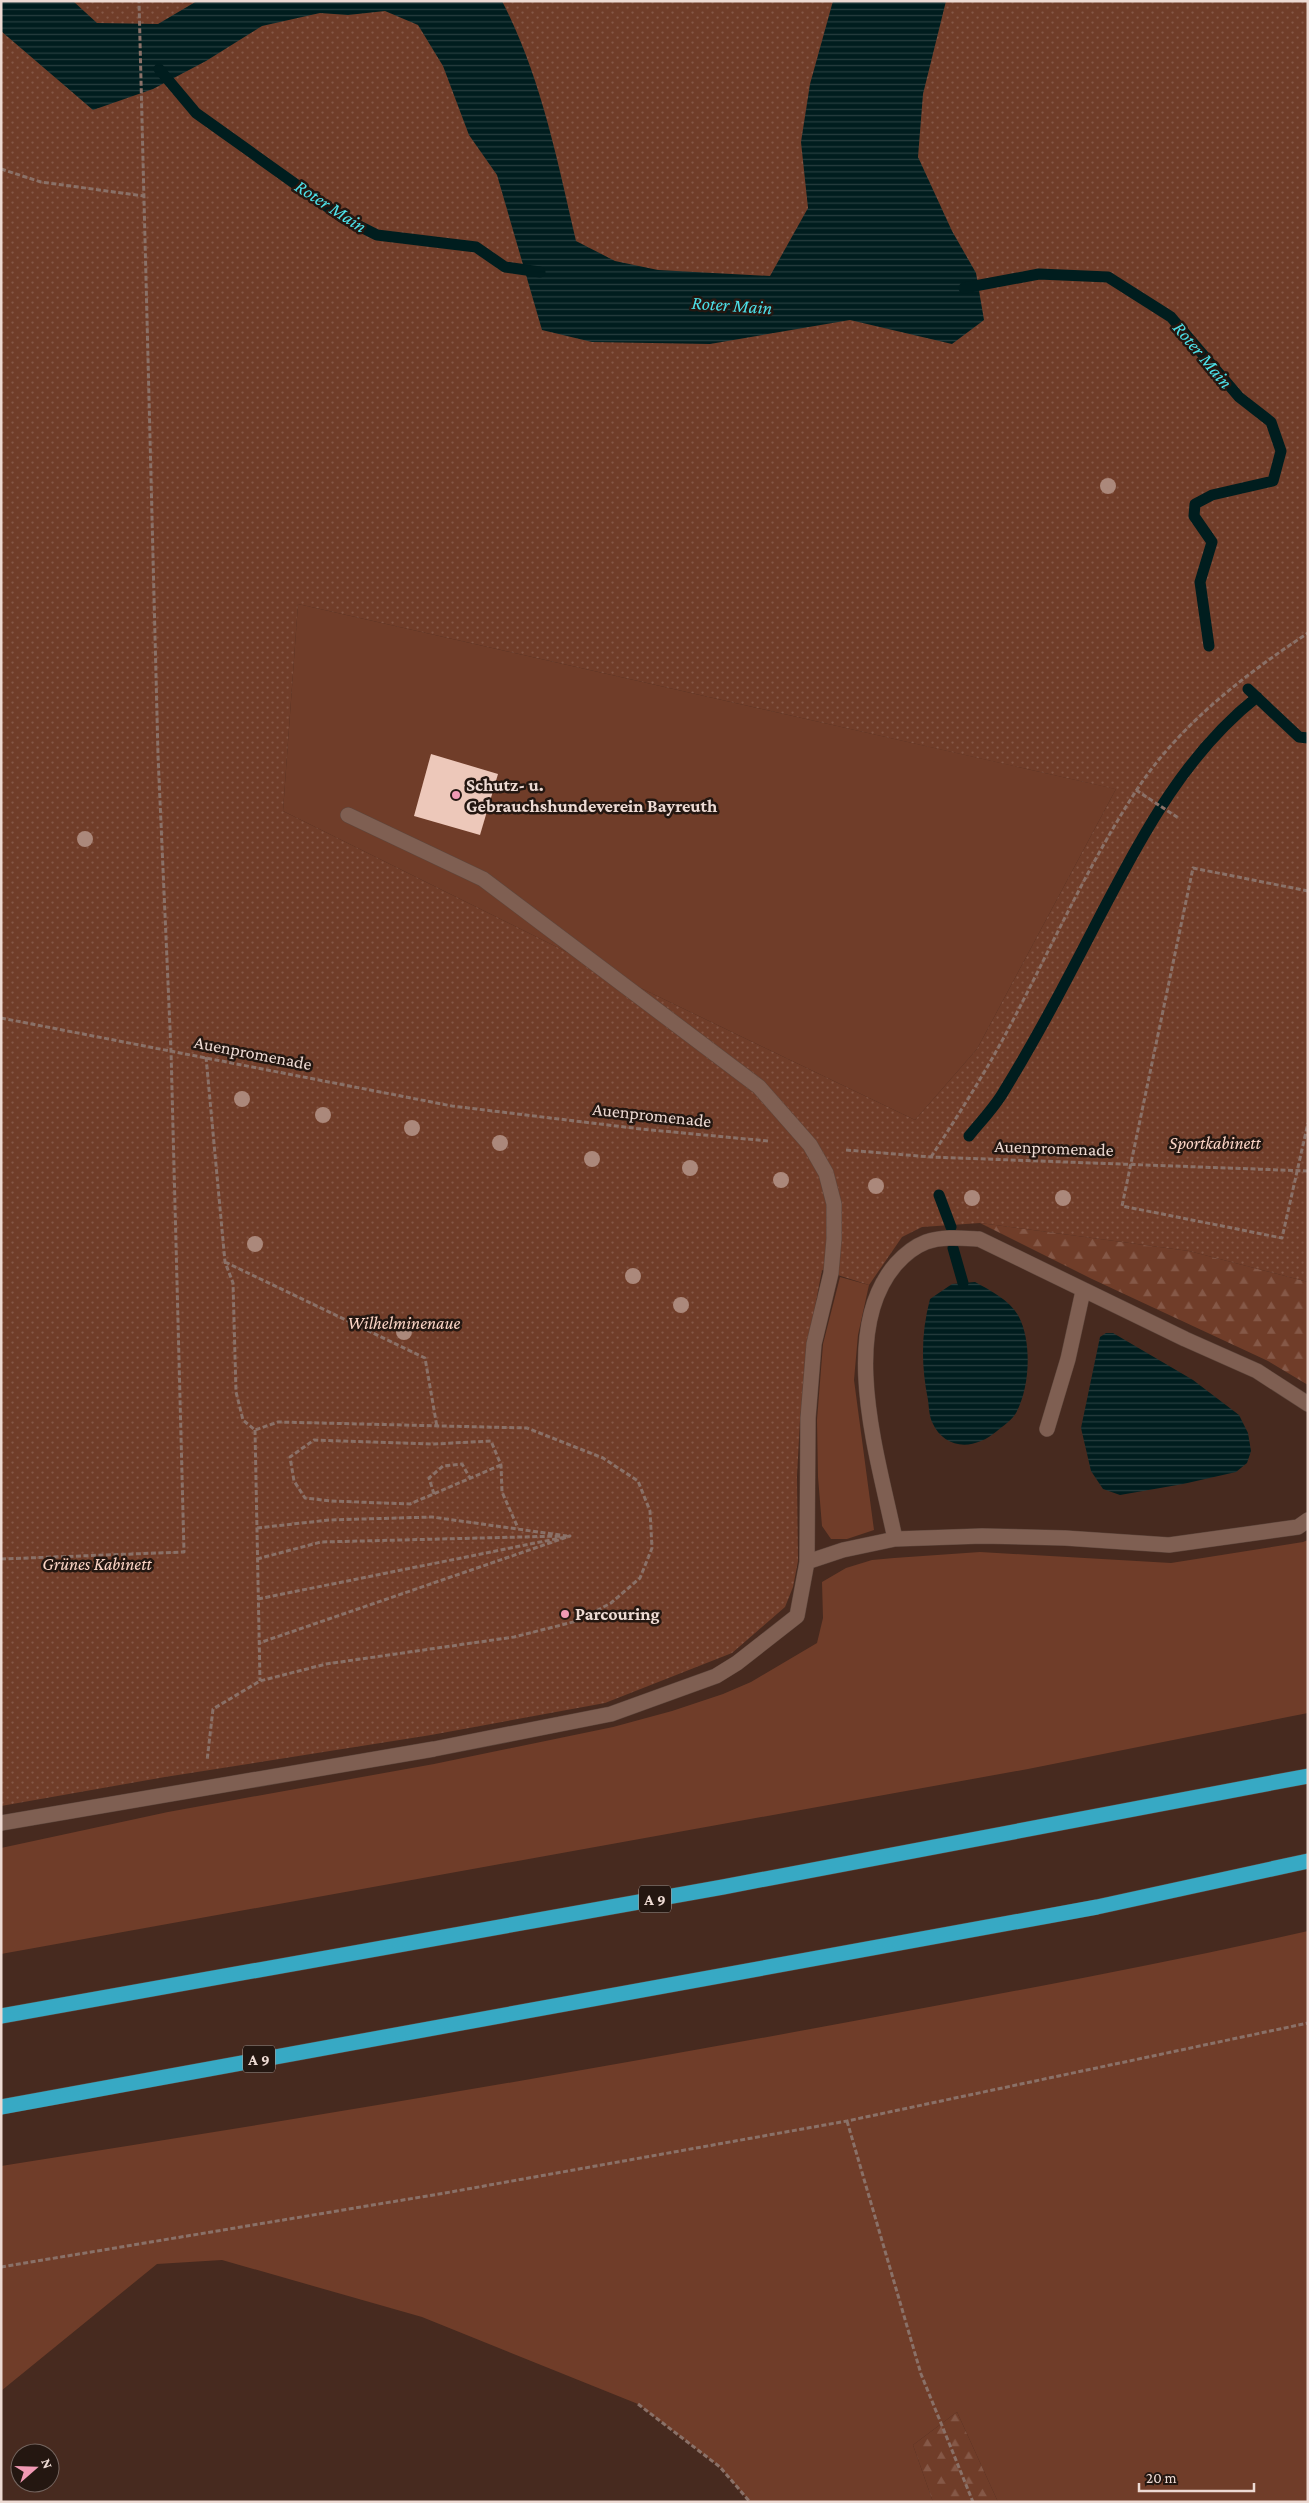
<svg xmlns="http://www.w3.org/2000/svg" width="1309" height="2503" viewBox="0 0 1309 2503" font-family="'Crimson Pro',serif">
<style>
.green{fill:#703d29}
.forest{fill:url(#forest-firs)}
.park{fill:url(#park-dots);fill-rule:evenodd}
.water{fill:url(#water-rules)}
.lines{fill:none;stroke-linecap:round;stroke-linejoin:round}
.stream{stroke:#001d1e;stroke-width:11}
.building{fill:#edc8ba}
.minor-casing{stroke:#5e463c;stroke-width:16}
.highway-casing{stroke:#5e463c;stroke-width:16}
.path{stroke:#8a7168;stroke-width:3;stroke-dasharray:5 2.5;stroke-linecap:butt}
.minor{stroke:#7f5f52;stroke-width:15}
.highway{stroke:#37a9c4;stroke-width:15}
.tree{fill:#ab887b}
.poi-dot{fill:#f19ab4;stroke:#241711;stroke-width:2}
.labels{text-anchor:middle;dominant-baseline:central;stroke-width:5;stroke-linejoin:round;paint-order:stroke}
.shield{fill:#241711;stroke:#b1a099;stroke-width:1}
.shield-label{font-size:16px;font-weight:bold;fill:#eddad3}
.poi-label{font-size:18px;font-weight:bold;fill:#eddad3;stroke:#241711;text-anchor:start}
.street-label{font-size:18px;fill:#eddad3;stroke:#241711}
.park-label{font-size:18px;font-style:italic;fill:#fcd5c6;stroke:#241711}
.water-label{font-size:19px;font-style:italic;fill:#4ce0e8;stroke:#241711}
</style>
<defs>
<pattern id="forest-firs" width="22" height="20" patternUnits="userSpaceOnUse" patternTransform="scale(1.25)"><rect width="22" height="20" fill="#703d29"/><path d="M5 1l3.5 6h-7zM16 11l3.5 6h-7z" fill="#855847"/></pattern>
<pattern id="park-dots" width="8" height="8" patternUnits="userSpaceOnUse" patternTransform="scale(1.25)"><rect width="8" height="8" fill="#703d29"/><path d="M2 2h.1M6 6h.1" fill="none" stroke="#855847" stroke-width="1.8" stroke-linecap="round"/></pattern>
<pattern id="water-rules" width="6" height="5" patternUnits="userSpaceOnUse" patternTransform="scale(1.25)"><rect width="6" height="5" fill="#001d1e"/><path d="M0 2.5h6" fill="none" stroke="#263d3e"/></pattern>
</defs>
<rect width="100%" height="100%" fill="#472a1f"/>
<!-- green -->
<path class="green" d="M298,604L1116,789L977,1049L915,1120L601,969L283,811Z
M840,1277L869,1285L858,1335L854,1380L874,1530L847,1539H831L822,1526L818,1477L817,1420L823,1344Z
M1308,1540V1713L1028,1769L1,1954V1848L168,1812L434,1764L613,1727L672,1711L723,1694L751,1682L817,1643L823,1618L822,1582L846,1568L872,1560L894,1558L980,1552L1171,1563L1303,1542Z
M1308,1931V2502H998L957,2412L913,2445L933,2502H750L720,2467L638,2404L422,2317L222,2260L157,2264L1,2391V2166C283,2122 563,2075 843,2023C998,1994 1154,1966 1308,1931Z"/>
<!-- forest -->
<path class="forest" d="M980,1223L1189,1251L1308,1282V1385L1268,1361L1092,1279Z
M957,2412L998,2502H933L913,2445Z"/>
<!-- park -->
<path class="park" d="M1,1H1308V1282L1189,1251L980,1223L922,1227L902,1237L869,1285L822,1270L808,1344L800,1420L797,1476L798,1561L793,1587L785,1607L732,1653L605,1703L431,1735L165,1777L1,1806ZM298,604L1115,789H1116L977,1049L915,1120L601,969L283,811Z"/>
<!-- water -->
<path class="water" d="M1,1H73L97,23L158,24L197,1H502C541,77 557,159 576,241L615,261L658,270L770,276L808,208L801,142L810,84L833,1H946L923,94L918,157L952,231L976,273L984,320L952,344L850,320L710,344L592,342L542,330L497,175L469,135L443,66L418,25L385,11L348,15L320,13L262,26L206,61L153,89L93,110L1,31Z
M975,1282C991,1291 1010,1300 1019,1317C1032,1342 1030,1388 1016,1413C1012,1420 1003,1426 997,1431C975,1450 945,1451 932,1422C929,1415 929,1407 928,1400C921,1365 921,1333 930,1299L952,1284Z
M1106,1333H1113L1193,1380L1239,1415L1248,1433L1251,1451L1247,1463L1236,1472L1183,1484L1120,1495L1103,1489L1091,1471L1081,1428L1100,1337Z"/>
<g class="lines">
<!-- stream -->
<path class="stream" d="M159,69L196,113L343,218L377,235L476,247L505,267L540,272
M964,288L1039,274L1108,277L1171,317L1239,397L1271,422L1281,451L1273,481L1212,495L1195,504L1194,516L1212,542L1200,582L1209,646
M1248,689L1299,737L1308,738
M969,1136C981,1121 995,1107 1004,1091C1039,1034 1070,974 1101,914C1144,833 1184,755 1257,697
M939,1195L951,1227
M953,1248L963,1283"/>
</g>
<!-- building -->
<path class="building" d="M431,754L498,774L480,835L414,816Z"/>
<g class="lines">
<defs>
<path id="minor" d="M1047,1429L1068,1359L1083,1291
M895,1539C879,1460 837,1332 896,1264C905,1254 913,1247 926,1242C942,1236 962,1238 979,1239L1185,1339L1257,1371L1308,1404
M807,1562L843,1550L895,1539L982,1536L1065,1538L1169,1545L1298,1527L1308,1520
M1,1823L434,1749L611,1714L716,1676L737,1663L797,1616L807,1562L808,1418L814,1344L831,1273L834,1239V1204L826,1173L810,1145L759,1087L483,879L348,815"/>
<path id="highway" d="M1,2016L723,1887L1308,1776
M1,2107L1097,1907L1308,1861"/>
</defs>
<!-- minor casing -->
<use href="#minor" class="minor-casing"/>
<!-- highway casing -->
<use href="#highway" class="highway-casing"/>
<!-- path -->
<path class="path" d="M1,169L41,182L144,196
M1136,790L1180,819
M1308,891L1193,868L1122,1206L1282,1238L1308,1123
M1,1018L452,1106L641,1129L768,1141
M206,1057L225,1262L233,1283L236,1392L243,1420L255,1430L278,1422L527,1428L603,1458L638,1481L650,1511L652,1548L640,1578L611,1603L577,1621L514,1637L326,1664L260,1681L213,1709L207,1761
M846,1150L931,1157L1308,1171
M931,1157C959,1114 987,1070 1011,1024C1052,946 1088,865 1136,791C1178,726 1244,675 1308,633
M225,1262L425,1358L437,1427
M255,1430L260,1681
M501,1465L410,1504L331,1501L305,1498L294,1481L290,1457L314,1440L434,1444L491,1441L501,1465L502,1492L518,1528
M434,1494L429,1478L443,1466L462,1464L470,1478
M257,1528L329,1520L432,1517L567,1536
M1,1559L184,1552L171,1051L158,755L139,1
M257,1559L321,1542L562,1536
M258,1599L570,1536L259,1643
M847,2121L921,2374L973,2502
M1,2267L445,2193L847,2121L1308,2023
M638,2404L720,2467L750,2502"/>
<!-- minor -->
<use href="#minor" class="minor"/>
<!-- highway -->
<use href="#highway" class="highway"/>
</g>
<!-- trees -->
<g class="tree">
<circle cx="1108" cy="486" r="8"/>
<circle cx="85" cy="839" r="8"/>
<circle cx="242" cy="1099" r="8"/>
<circle cx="323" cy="1115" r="8"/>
<circle cx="412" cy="1128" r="8"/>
<circle cx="500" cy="1143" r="8"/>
<circle cx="592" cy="1159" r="8"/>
<circle cx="690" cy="1168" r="8"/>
<circle cx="781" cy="1180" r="8"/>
<circle cx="876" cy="1186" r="8"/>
<circle cx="972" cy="1198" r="8"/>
<circle cx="1063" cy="1198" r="8"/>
<circle cx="255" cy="1244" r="8"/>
<circle cx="633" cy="1276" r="8"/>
<circle cx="681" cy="1305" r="8"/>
<circle cx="404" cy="1332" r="8"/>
</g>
<!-- markers -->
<g class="poi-dot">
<circle cx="456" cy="795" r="5"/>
<circle cx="565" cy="1614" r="5"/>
</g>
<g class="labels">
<!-- shield labels -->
<g class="shield">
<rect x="639" y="1885.5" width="32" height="27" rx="4"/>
<rect x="243" y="2045.5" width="32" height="27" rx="4"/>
</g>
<g class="shield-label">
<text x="655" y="1899">A 9</text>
<text x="259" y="2059">A 9</text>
</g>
<!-- poi labels -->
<g class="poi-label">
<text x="466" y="785">Schutz- u.<tspan x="466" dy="21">Gebrauchshundeverein Bayreuth</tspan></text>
<text x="575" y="1614">Parcouring</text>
</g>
<!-- street labels -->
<g class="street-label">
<text transform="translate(253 1053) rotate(11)">Auenpromenade</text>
<text transform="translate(652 1115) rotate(6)">Auenpromenade</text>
<text transform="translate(1054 1148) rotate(2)">Auenpromenade</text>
</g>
<!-- park labels -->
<g class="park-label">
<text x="1215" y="1143">Sportkabinett</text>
<text x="404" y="1323">Wilhelminenaue</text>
<text x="97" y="1564">Grünes Kabinett</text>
</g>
<!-- water labels -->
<g class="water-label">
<text transform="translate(331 206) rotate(33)">Roter Main</text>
<text transform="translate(732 305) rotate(4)">Roter Main</text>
<text transform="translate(1203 355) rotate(50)">Roter Main</text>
</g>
</g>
<!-- border -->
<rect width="1309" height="2503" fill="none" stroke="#eddad3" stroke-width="5"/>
<!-- north arrow -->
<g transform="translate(35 2468) rotate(70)"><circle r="24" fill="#241711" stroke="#74655f"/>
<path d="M0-4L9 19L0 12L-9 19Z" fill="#f19ab4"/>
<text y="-8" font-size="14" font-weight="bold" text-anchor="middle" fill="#eddad3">N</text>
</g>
<!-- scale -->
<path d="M1139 2483v8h115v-8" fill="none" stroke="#eddad3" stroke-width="2.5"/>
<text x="1146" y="2483" font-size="15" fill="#eddad3" stroke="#241711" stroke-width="4" paint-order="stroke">20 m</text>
</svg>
